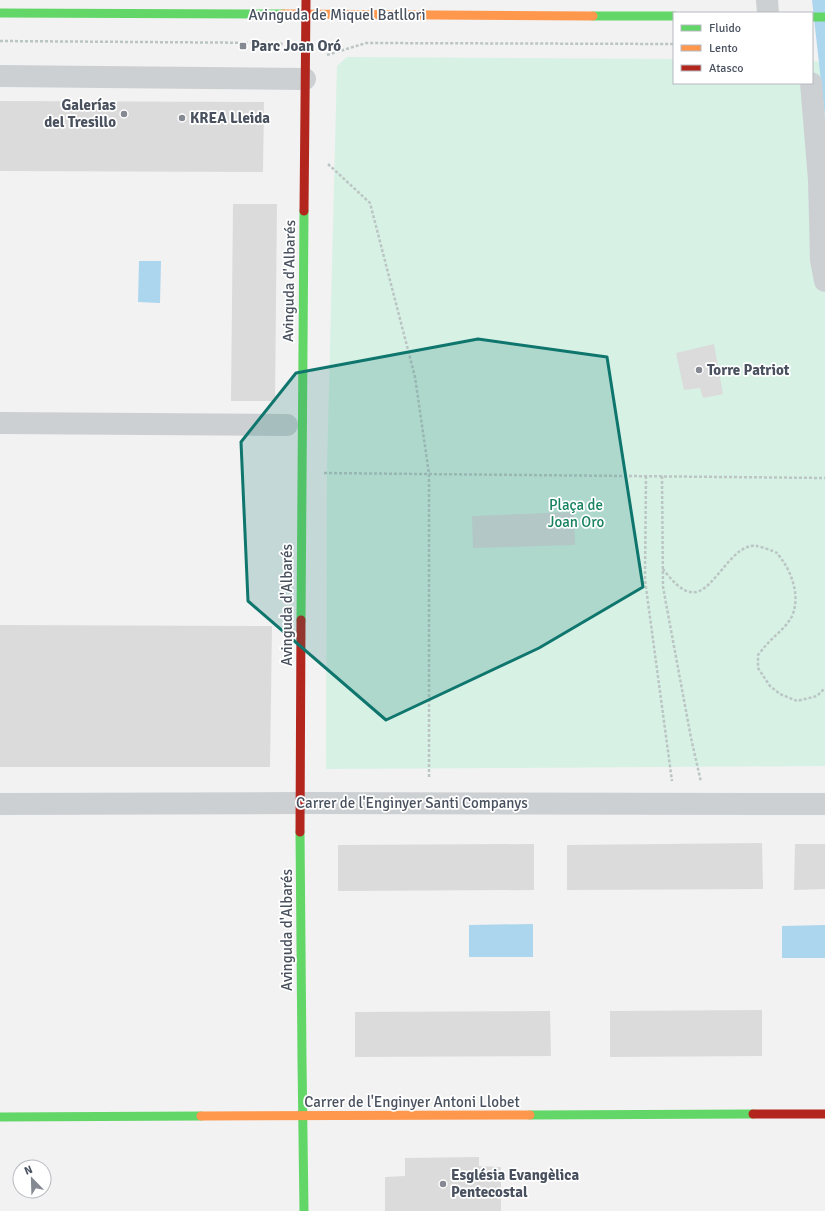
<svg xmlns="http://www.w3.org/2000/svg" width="825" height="1211" font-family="Signika,sans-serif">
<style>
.green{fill:#d7f1e5}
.water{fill:#acd5ee}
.building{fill:#dbdbdc}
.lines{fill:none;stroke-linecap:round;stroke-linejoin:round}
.path{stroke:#bbc6c4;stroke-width:2.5;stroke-dasharray:3 2;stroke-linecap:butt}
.street{stroke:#cdd0d3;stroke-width:22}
.fast{stroke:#63d668;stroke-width:9}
.slow{stroke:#ff974d;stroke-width:9}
.jam{stroke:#b3261e;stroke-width:9}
.marked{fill:#0f766e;fill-opacity:0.2;stroke:#0f766e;stroke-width:3;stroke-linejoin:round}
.poi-dot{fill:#848992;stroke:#fff;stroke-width:1.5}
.labels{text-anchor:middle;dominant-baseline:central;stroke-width:3.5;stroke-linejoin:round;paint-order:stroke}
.street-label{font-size:15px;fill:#49515f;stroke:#fff}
.poi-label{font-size:15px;font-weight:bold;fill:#49515f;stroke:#fff;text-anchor:start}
.park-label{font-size:15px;fill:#18825e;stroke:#fff}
</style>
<rect width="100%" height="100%" fill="#f2f2f2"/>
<!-- green -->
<path class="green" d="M347,57L674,59V83H812V61L825,62V766L326,769L327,466L337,66Z"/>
<!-- water -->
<path class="water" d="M812,0H825V117Z
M139,261H161L160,303L138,302Z
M533,924V957H469V925Z
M825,925V958H782V926Z"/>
<!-- building -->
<path class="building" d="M0,101L264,102L263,172L0,171Z
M233,204H277L275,401H231Z
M714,344L723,394L703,398L700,388L684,390L676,353Z
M574,512L575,545L473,548L472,516Z
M0,625L272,626L270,767H0Z
M762,843L763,889L567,890V845Z
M534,844V890L338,891V845Z
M795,844H825V889L794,890Z
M762,1010V1056L610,1057V1011Z
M550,1011L551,1056L355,1057V1012Z
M479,1157V1166L501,1167V1211H385V1177L405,1176V1158Z"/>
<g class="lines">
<!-- path -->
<path class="path" d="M0,41L280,43L283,45
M327,55L366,43L674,44
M328,164L370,203L415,377L429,474V779
M324,473L825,478
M646,476L645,580L672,781
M662,476L663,587L691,738L701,782
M663,569C670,578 683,595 696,592C715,589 733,542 757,546C762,547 774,551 777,553C779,555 781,559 783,561C793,576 800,598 792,616C787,626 778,633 770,641C766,645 762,650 758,655V668L770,686L780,694L797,701L817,696L825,688"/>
<!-- street -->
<path class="street" d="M767,0L768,13
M0,76L305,79
M811,83L819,180L821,260L825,281
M0,423L287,425
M0,804L300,803L825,804"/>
<!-- fast -->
<path class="fast" d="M0,13L283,14
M593,16H674
M812,17H825
M301,620L304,211
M300,832L302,1060L304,1211
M530,1115L753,1114
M0,1117L201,1116"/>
<!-- slow -->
<path class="slow" d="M283,14L593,16
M201,1116L530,1115"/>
<!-- jam -->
<path class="jam" d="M304,211L306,0
M300,832L301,620
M753,1114H825"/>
</g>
<!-- marked area -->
<path class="marked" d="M478,339L607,357L643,587L539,648L386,720L248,601L241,442L296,373Z"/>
<!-- markers -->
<g class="poi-dot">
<rect x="239" y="42" width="8" height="8" rx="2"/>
<circle cx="124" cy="114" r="4"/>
<circle cx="182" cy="118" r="4"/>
<circle cx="699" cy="370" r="4"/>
<circle cx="443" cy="1184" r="4"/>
</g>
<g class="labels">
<!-- street labels -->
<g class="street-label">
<text x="337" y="15">Avinguda de Miquel Batllori</text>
<text transform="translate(289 281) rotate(-89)">Avinguda d'Albarés</text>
<text transform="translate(287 605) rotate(-90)">Avinguda d'Albarés</text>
<text x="412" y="803">Carrer de l'Enginyer Santi Companys</text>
<text transform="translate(287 930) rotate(-90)">Avinguda d'Albarés</text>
<text x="412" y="1102">Carrer de l'Enginyer Antoni Llobet</text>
</g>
<!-- poi labels -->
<g class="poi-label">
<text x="251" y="46">Parc Joan Oró</text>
<text x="116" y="105" text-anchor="end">Galerías<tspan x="116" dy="17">del Tresillo</tspan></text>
<text x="190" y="118">KREA Lleida</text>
<text x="707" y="370">Torre Patriot</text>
<text x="451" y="1175">Església Evangèlica<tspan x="451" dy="17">Pentecostal</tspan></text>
</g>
<!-- park labels -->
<g class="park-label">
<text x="576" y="505">Plaça de<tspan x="576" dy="17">Joan Oro</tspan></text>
</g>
</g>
<!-- legend -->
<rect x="673" y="12" width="140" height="72" fill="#ffffff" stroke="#b6b9bf"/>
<rect x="681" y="25" width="20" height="6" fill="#63d668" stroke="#b6b9bf"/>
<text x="709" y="32" font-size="12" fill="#49515f">Fluido</text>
<rect x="681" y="45" width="20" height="6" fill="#ff974d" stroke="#b6b9bf"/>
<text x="709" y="52" font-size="12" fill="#49515f">Lento</text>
<rect x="681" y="65" width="20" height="6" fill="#b3261e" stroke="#b6b9bf"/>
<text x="709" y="72" font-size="12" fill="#49515f">Atasco</text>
<!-- north arrow -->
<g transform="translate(32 1179) rotate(337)"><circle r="19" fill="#ffffff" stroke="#b6b9bf"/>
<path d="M0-3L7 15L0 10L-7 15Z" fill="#848992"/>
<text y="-6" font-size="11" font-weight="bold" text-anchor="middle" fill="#49515f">N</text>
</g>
</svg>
